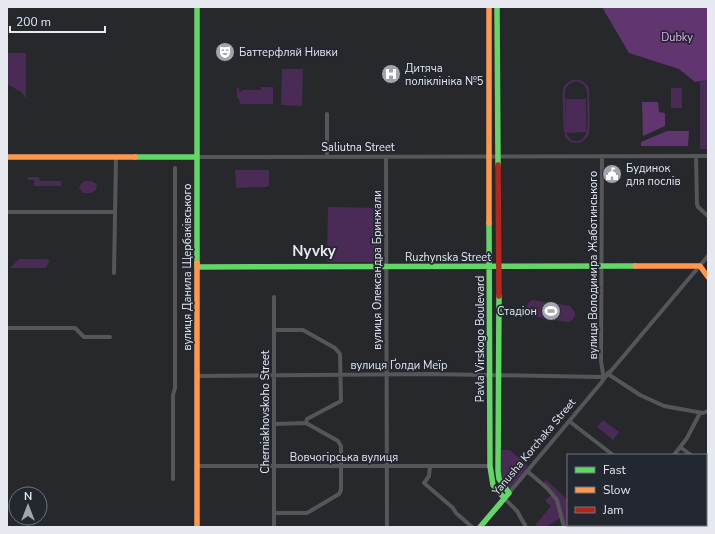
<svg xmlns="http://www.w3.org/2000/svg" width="715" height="534" font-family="'Nunito Sans',sans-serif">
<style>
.green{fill:#492b56;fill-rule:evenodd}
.forest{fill:#613570}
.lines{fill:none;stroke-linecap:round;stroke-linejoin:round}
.street{stroke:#545657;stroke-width:4}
.fast{stroke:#63d668;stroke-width:5.5}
.slow{stroke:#ff974d;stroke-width:5.5}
.jam{stroke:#b3261e;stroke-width:5.5}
.labels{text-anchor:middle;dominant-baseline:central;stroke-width:3.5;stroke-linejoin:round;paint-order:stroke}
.park-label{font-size:11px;fill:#e2aaf7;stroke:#23272f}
.poi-label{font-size:11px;fill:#e6e9ef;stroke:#23272f;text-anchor:start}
.street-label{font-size:11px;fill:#e6e9ef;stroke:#23272f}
.district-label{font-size:15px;font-weight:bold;fill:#e6e9ef;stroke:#23272f}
</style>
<rect width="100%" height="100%" fill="#26282c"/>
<!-- green -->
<path class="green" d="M7,53H26V98L21,92L7,84Z
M282,69H303L302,106L281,105Z
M572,80C580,79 585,81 589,88C589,102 591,118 589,132C588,143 573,147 566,138C563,134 562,95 563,89C564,85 568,82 572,80ZM576,81C580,82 584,84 586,88C588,93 587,102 587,107C587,119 591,147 571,140L566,133L586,132V99H566V126L565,90L569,84Z
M708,80V149H700V82Z
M261,87H273V104H240L239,99L237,98V88H239V91L242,92V90H261Z
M671,88H682V108H671Z
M235,170H269V185L267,187L236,188Z
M27,177H39L40,181H61V186H34V180H28Z
M85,181C90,181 94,181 97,185L96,190L91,193H83L79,188L80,185Z
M328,207L383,208L382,262H327Z
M19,259H47L49,260V262L46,268H10Z
M532,300L570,306L575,312C576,318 572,322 566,322L531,316C525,311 525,304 532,300Z
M603,420L619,432L613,440L597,427Z
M500,450H510L528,466L512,488H507L501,480Z
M546,480L568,500V525H572L569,527H564L561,518L545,527H534L551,506L546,502V499L552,495L542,484Z"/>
<!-- forest -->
<path class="forest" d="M602,7H708V80L695,82L679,69L629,53Z
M642,102H658L659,112L665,113V126L643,136Z
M667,131H689L688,146H641V142Z"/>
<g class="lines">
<!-- street -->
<path class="street" d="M327,114V157
M602,156L601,361L603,374
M696,156L697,204L698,207L708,216
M197,157L708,156
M386,157L387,527
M7,212H114
M114,273L116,157
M274,297V527
M7,328H75L84,337H110
M274,330H303L335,348L340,354L341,401L307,419L306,423
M608,374L640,395L664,406L703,413L708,411
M198,376L431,374L601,377
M569,421L613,455
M274,424L306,423L338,441L341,446V490L339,494L307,513H274
M680,447L691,455
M674,455L687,438L700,413
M198,466H490
M430,466L429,476L424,483L453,508L456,513L472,527
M706,466L708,468
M527,471L547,488L557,500L564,527
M173,479V395L175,388V168
M509,493L601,383L608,373L611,371L708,256
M504,498L517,511L526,527
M706,514H708
M628,527L629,525"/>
<!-- fast -->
<path class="fast" d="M197,7V263
M497,7L498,165
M135,157H197
M489,223L490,466L493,485L504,498
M197,267L635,266
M480,527L509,493L499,479L498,471L499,296"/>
<!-- slow -->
<path class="slow" d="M489,7V223
M7,157H135
M197,263V527
M635,266H700L708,277"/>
<!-- jam -->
<path class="jam" d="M498,165L499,296"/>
</g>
<!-- icons -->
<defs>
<g id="theatre-disc" transform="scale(1)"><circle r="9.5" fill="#a3a5ab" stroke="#23272f"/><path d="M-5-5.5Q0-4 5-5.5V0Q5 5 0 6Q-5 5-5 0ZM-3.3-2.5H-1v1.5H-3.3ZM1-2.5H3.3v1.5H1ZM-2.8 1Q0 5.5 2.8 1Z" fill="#fff"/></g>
<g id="hospital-disc" transform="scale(1)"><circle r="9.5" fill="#a3a5ab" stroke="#23272f"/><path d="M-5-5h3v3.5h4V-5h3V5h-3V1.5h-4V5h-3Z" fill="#fff"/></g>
<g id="civic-disc" transform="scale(1)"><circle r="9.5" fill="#a3a5ab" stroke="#23272f"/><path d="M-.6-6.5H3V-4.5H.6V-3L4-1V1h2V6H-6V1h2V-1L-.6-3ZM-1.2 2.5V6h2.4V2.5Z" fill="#fff"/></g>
<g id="stadium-disc" transform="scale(1)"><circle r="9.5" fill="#a3a5ab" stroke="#23272f"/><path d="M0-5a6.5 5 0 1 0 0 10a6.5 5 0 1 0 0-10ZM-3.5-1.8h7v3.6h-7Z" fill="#fff"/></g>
</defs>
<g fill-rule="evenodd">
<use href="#theatre-disc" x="225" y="52"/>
<use href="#hospital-disc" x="391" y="74"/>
<use href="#civic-disc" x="612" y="174"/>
<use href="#stadium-disc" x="551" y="311"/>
</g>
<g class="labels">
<!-- park labels -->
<g class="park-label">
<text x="677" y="37">Dubky</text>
</g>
<!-- poi labels -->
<g class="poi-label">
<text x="239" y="52">Баттерфляй Нивки</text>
<text x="405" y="68">Дитяча<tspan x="405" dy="13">поліклініка №5</tspan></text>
<text x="626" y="168">Будинок<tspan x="626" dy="13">для послів</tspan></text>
<text x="537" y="311" text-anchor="end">Стадіон</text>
</g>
<!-- street labels -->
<g class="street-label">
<text x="358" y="147">Saliutna Street</text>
<text x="448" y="257">Ruzhynska Street</text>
<text transform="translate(593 265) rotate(-90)">вулиця Володимира Жаботинського</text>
<text transform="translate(187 267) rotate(-90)">вулиця Данила Щербаківського</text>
<text transform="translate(377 270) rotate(-90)">вулиця Олександра Бринжали</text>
<text transform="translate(480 339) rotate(-90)">Pavla Virskogo Boulevard</text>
<text x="399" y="365">вулиця Ґолди Меїр</text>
<text transform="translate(265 412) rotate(-90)">Cherniakhovskoho Street</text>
<text transform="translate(534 447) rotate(-50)">Yanusha Korchaka Street</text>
<text x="344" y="457">Вовчогірська вулиця</text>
</g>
<!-- district labels -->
<g class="district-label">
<text x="314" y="251">Nyvky</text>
</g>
</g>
<!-- border -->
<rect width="715" height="534" fill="none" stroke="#e6e9ef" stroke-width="16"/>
<!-- legend -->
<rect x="567" y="454" width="140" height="72" fill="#23272f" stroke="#71757c"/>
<rect x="575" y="467" width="20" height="6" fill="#63d668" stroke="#71757c"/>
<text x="603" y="474" font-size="12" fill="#e6e9ef">Fast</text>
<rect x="575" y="487" width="20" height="6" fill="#ff974d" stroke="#71757c"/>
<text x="603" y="494" font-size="12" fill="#e6e9ef">Slow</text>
<rect x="575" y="507" width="20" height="6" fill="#b3261e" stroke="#71757c"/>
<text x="603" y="514" font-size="12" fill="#e6e9ef">Jam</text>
<!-- north arrow -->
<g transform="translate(28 506)"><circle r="19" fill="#23272f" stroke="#71757c"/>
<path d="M0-3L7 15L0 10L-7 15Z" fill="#a3a5ab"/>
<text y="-6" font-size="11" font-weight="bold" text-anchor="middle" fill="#e6e9ef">N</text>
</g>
<!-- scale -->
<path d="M10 26v6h95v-6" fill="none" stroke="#e6e9ef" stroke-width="2"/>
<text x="16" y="26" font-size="12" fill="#e6e9ef" stroke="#23272f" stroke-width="3" paint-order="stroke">200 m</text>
</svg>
